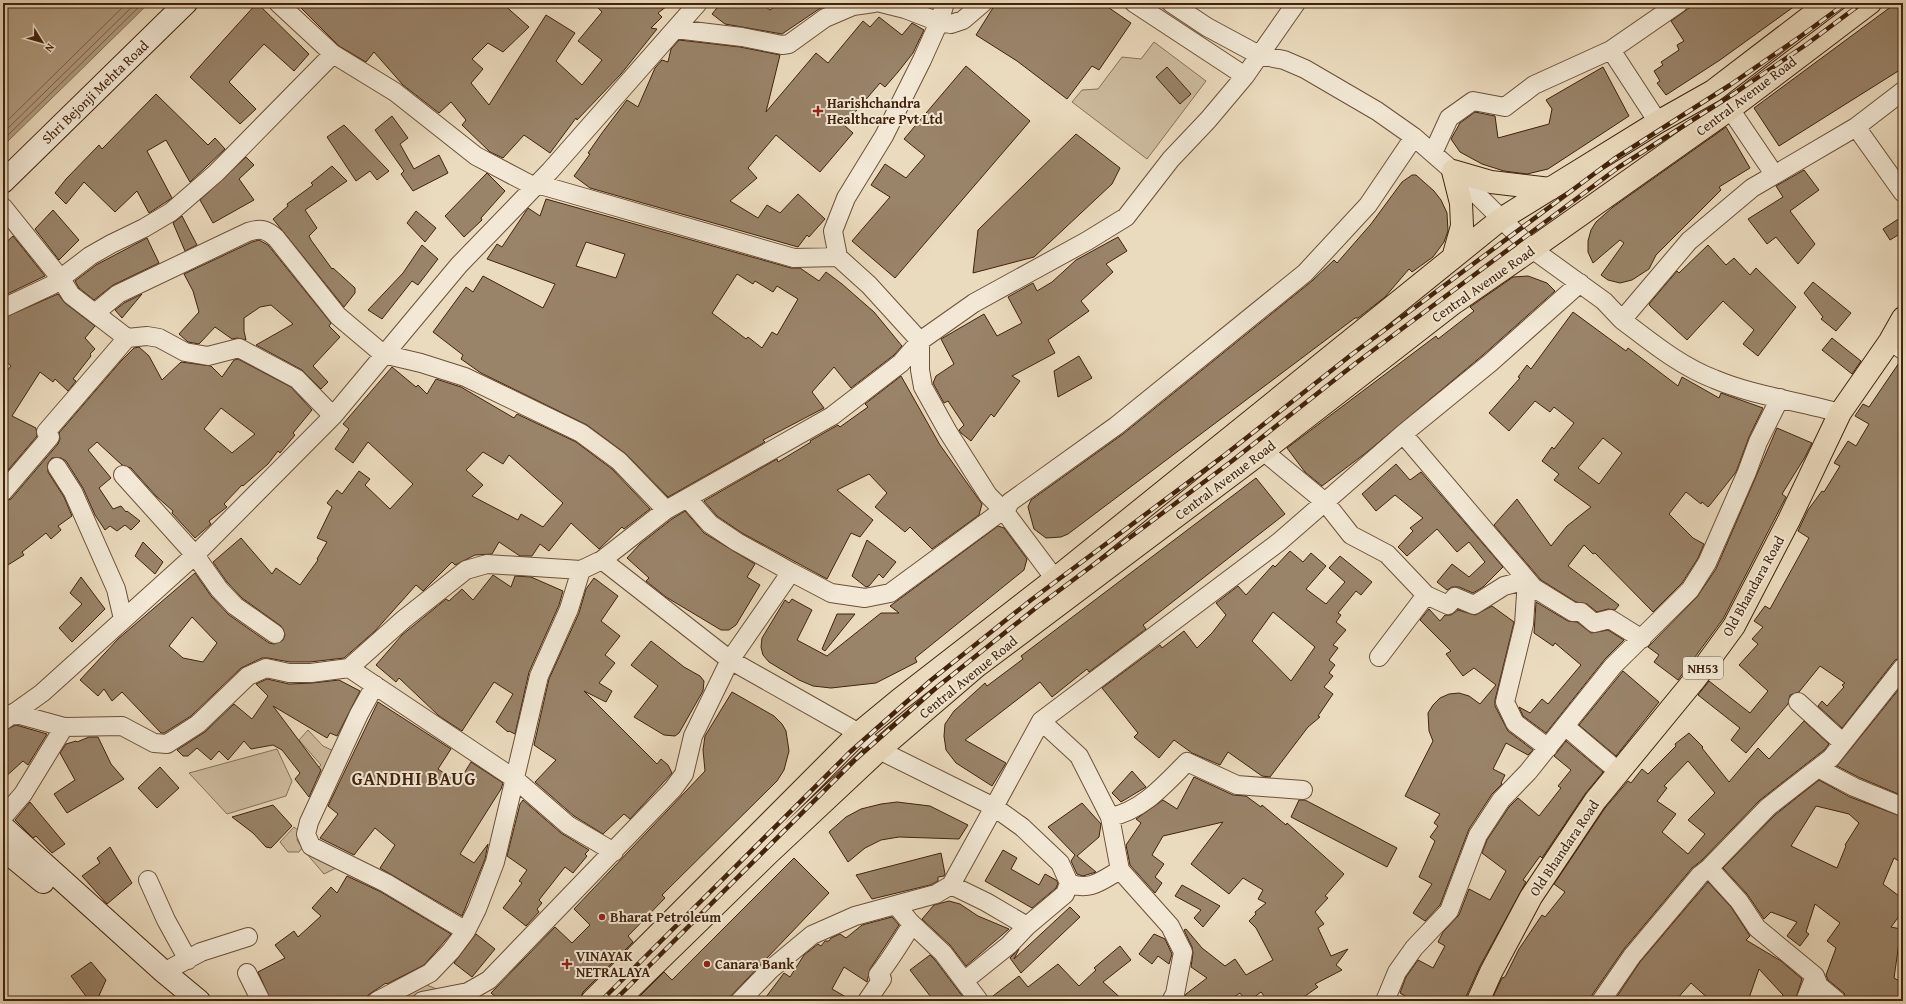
<svg xmlns="http://www.w3.org/2000/svg" width="1906" height="1004" font-family="'Gentium Book Plus',serif">
<style>
.green{fill:#cebca0;stroke:#887056}
.water{fill:#b19c81;stroke:#846c52}
.lines{fill:none;stroke-linecap:round;stroke-linejoin:round}
.shore{stroke:#796046;stroke-width:1}
.building{fill:#998369;stroke:#41230c;fill-rule:evenodd}
.minor-casing{stroke:#6c5138;stroke-width:20}
.secondary-casing{stroke:#41230c;stroke-width:24}
.primary-casing{stroke:#41230c;stroke-width:24}
.trunk-casing{stroke:#41230c;stroke-width:24}
.minor{stroke:#f2e8d5;stroke-width:18}
.secondary{stroke:#f2e8d5;stroke-width:22}
.primary{stroke:#ebdbbe;stroke-width:22}
.trunk{stroke:#ebdbbe;stroke-width:22}
.rail-casing{stroke:#41230c;stroke-width:4.5}
.rail{stroke:#f2e8d5;stroke-width:3;stroke-dasharray:9;stroke-linecap:butt}
.poi-dot{fill:#8f2418;stroke:#f2e8d5;stroke-width:1.5}
.labels{text-anchor:middle;dominant-baseline:central;stroke-width:4;stroke-linejoin:round;paint-order:stroke}
.shield{fill:#f2e8d5;stroke:#765e48;stroke-width:1}
.shield-label{font-size:13px;font-weight:bold;fill:#41230c}
.street-label{font-size:14px;fill:#41230c;stroke:#f2e8d5}
.poi-label{font-size:14px;font-weight:bold;fill:#41230c;stroke:#f2e8d5;text-anchor:start}
.district-label{font-size:18px;font-weight:bold;letter-spacing:1px;fill:#41230c;stroke:#f2e8d5}
</style>
<rect width="100%" height="100%" fill="#ebdbbe"/>
<filter id="stains"><feTurbulence type="fractalNoise" baseFrequency=".005" numOctaves="4"/><feColorMatrix values="0 0 0 0 .2 0 0 0 0 .09 0 0 0 0 .02 0 0 0 .5 -.17"/></filter>
<radialGradient id="worn" r=".72"><stop offset=".6" stop-color="#630" stop-opacity="0"/><stop offset="1" stop-color="#630" stop-opacity=".3"/></radialGradient>
<!-- green -->
<path class="green" d="M1154,42L1206,81L1147,159L1072,102L1082,90L1098,89L1122,57L1141,59Z
M308,730L323,746L336,752L321,781L313,773L321,765L299,740Z
M277,749L292,781L286,796L227,814L189,773Z
M294,827L299,831L297,840L302,848L299,852H288L280,842Z
M306,853L342,865L324,874Z
M422,983L439,990L437,994L397,1001H387Z"/>
<!-- water -->
<path class="water" d="M3,3H149L3,146Z"/>
<g class="lines">
<!-- shore -->
<path class="shore" d="M3,125L127,3
M3,133L136,3
M3,140L143,3"/>
</g>
<!-- building -->
<path class="building" d="M257,3L309,54L294,71L264,44L229,82L256,109L240,124L190,77Z
M296,3H502L529,27L503,52L488,43L472,59L483,69L471,83L489,105L546,15L575,33L556,61L582,85L602,60L578,41L602,12L593,3H671L658,13L662,17L651,28L657,29L621,74L577,120L576,118L550,153L524,135L503,158L490,152L462,125L466,120L451,102L439,113L403,85L374,52L366,62L339,46Z
M721,3H761L770,10L779,3H833L819,9L782,34L725,24L712,14Z
M996,3H1102L1131,23L1099,70L1092,66L1067,99L1017,61L976,35Z
M1696,3H1799L1720,60L1666,95L1657,83L1660,81L1654,71L1663,65L1661,62L1679,50L1677,45L1684,41L1671,21Z
M1896,3H1903V68L1779,146L1754,108Z
M879,17L902,35L912,23L924,30L913,53L898,72L885,87L880,83L844,125L853,133L820,172L776,135L748,168L757,178L730,201L758,218L767,205L780,213L798,194L825,219L809,237L807,235L798,247L590,188L574,176L590,154L588,153L602,133L627,100L638,107L655,68L662,60L668,62L671,49L679,40L740,47L780,55L766,112L816,53L828,63L863,21L870,27Z
M966,66L1030,121L895,278L852,241L890,197L871,185L885,164L906,178L925,156L904,139Z
M1167,67L1191,94L1180,104L1156,77Z
M1603,67L1629,116L1548,169L1527,174L1504,171L1482,164L1460,152L1451,139L1460,123L1475,112L1495,116L1498,138L1549,124L1552,109L1546,100Z
M156,94L208,145L215,138L225,149L190,182L166,140L147,151L172,198L149,213L137,191L115,212L84,182L66,204L55,193L66,179L99,145L102,149Z
M392,116L408,138L400,144L414,169L439,155L448,173L413,191L401,174L404,171L375,130Z
M344,125L389,171L377,180L370,171L356,181L327,137Z
M1726,127L1750,168L1719,187L1721,190L1656,255L1649,269L1632,280L1620,283L1608,280L1601,275L1624,243L1620,240L1593,263L1588,252V241L1591,230L1596,222L1613,207Z
M1076,134L1120,168L1112,184L1034,257L973,273L978,230Z
M246,157L254,165L239,179L254,200L213,223L200,200Z
M332,166L347,181L305,210L317,228L309,236L311,240L332,269L333,268L355,288V293L344,307L273,219L288,206L287,204L313,185L311,183Z
M1804,170L1819,190L1790,211L1815,244L1798,264L1776,237L1767,244L1748,219L1783,197L1776,186Z
M487,173L505,191L481,218L482,220L464,237L445,216Z
M1412,175H1416L1434,191L1441,200L1447,213L1448,231L1444,242L1433,257L1412,272L1409,269L1385,297L1358,318H1355L1068,534L1061,537L1046,538L1034,529L1028,507L1031,500L1123,434L1312,281L1334,260L1337,263L1371,224L1402,182Z
M546,199L791,268H800L819,281L826,272L842,284L874,312L902,346L894,355L851,388L834,367L812,392L824,408L763,440L765,442L668,497L626,454L587,425L481,373L461,359L463,355L433,332L466,287L473,292L483,276L543,308L555,284L487,259L497,244L502,247L528,208L540,216ZM586,242L625,254L616,278L576,266ZM737,274L753,284L755,281L773,292L777,286L798,299L777,335L772,332L762,348L748,337L746,339L712,313Z
M53,210L79,240L59,260L35,229Z
M416,211L436,228L425,242L407,223Z
M182,216L197,245L185,251L173,223Z
M1903,216V232L1890,240L1883,229Z
M13,236L45,276L3,296V245Z
M1118,237L1127,251L1106,264L1113,272L1081,301L1089,311L1048,340L1055,353L1012,376L1020,381L994,417L991,414L971,441L961,433L959,430L964,425L948,401L944,403L933,383L936,376L954,364L941,339L984,314L997,336L1022,323L1008,297L1033,283L1037,291L1052,282L1076,260Z
M147,238L159,263L113,285L94,300L79,288L75,281L96,265Z
M259,240L268,245L331,323L329,326L340,337L313,366L328,382L321,389L302,370L256,345L293,324L271,305L260,307L244,318V331L246,340L237,338L232,339L215,327L199,344L188,342L179,334L199,312L193,291L184,274L252,242Z
M422,245L438,259L418,285L412,281L382,319L368,310L403,273Z
M1708,245L1726,265L1734,258L1750,275L1756,268L1796,307L1758,356L1743,344L1754,330L1723,301L1687,340L1650,306L1649,304L1677,271L1679,273Z
M1528,276L1547,283L1555,291L1483,355L1367,452L1322,486L1305,472L1287,448L1436,336L1438,339L1474,311L1470,307L1513,277Z
M1813,282L1851,313L1836,331L1821,319L1823,317L1804,293Z
M58,294L65,303L95,326L85,338L95,349L90,354L91,356L73,379L76,381L68,391L55,379L53,382L40,372L12,416L36,428L37,436L3,476V376L11,366L3,359V318Z
M142,294L122,318L115,310L124,303Z
M1573,312L1626,351L1628,348L1678,386L1682,377L1719,398L1721,393L1763,408L1749,437L1736,472L1710,505L1708,507L1702,502L1701,504L1686,492L1669,514L1693,538L1704,544L1698,558L1682,583L1653,612L1595,553L1593,554L1584,545L1568,566L1619,605L1615,610L1608,609L1597,612L1587,604L1576,602L1541,580L1494,525L1517,499L1551,546L1567,526L1591,507L1554,480L1559,474L1542,461L1552,447L1554,449L1574,423L1554,407L1550,412L1535,401L1509,431L1489,413L1520,378L1518,377L1527,365L1531,369ZM1603,438L1622,453L1599,484L1578,468Z
M1832,338L1861,361L1852,374L1822,350Z
M139,347L149,356L162,380L181,362L211,366L222,377L234,360L238,359L291,387L312,410L293,433L295,435L280,453L278,451L268,464L243,486L242,485L224,504L227,507L209,521L211,524L195,538L172,513L173,511L156,496L131,468L122,465L97,442L88,450L111,478L99,488L113,509L121,506L126,512L127,511L140,521L131,530L125,525L117,531L110,526L105,530L95,515L83,488L66,461L61,458H52L48,463V472L64,497L72,516L58,526L61,530L51,539L46,533L22,552L24,555L3,568V502L11,499L58,444L60,439L59,433L121,361L134,348ZM221,408L255,434L232,453L204,429Z
M1079,356L1092,378L1058,397L1054,371Z
M1901,360H1903V657L1895,660L1842,728L1818,706L1822,701L1827,706L1844,687L1842,685L1845,683L1820,666L1799,692L1790,695L1788,704L1746,753L1731,740L1740,728L1698,695L1709,681L1750,713L1768,691L1739,665L1758,644L1752,639L1763,627L1754,621L1765,606L1770,609L1809,538L1798,531L1808,510L1822,491L1824,492L1840,466L1834,463L1848,441L1856,446L1869,424L1855,416L1863,404L1869,407Z
M392,367L416,387L418,385L427,394L436,379L461,387L514,418L517,414L576,442L612,469L650,509L624,529L622,527L599,549L571,523L549,551L540,544L532,556H520L499,542L492,554L475,555L455,565L452,562L423,591L416,585L375,631L344,658L310,662H290L268,658H262L241,668L191,716L164,733H161L122,692L112,701L104,689L98,696L80,680L118,639L195,573L211,596L229,615L269,643L274,644L283,640L285,635L281,626L242,598L227,582L213,562L241,538L272,574L276,568L300,585L318,560L317,559L327,542L317,538L332,507L327,503L337,490L342,494L359,471L370,479L365,485L390,509L413,484L368,442L353,463L335,449L349,429L343,424ZM483,452L503,464L509,455L563,503L543,527L521,514L518,520L472,496L483,485L466,470ZM192,617L217,643L203,662L183,658L169,646Z
M901,376L940,445L982,504L979,515L932,549L910,527L905,532L875,507L887,493L869,474L837,490L873,520L860,537L851,533L827,579L742,533L717,516L704,501L777,459L778,462L811,442L810,441L838,425L840,427L868,407L865,404Z
M1777,428L1812,443L1805,457L1782,494L1786,497L1723,619L1678,680L1654,662L1659,655L1648,647L1697,597L1716,569Z
M1396,464L1410,480L1421,472L1503,567L1483,587L1473,593L1459,587H1452L1447,590L1437,582L1452,564L1469,577L1485,562L1469,542L1457,552L1437,529L1407,556L1398,547L1413,531L1410,528L1423,518L1395,495L1376,511L1362,494Z
M1256,478L1285,514L1143,625L1146,629L1089,672L1087,669L1052,697L1040,682L965,740L1006,763L992,786L956,763L946,750L944,736L945,724L954,711L985,683L987,686L1023,659L1021,656Z
M685,511L704,533L755,564L747,577L760,585L736,625L729,630H721L666,597L646,581L649,578L627,558L640,544L672,519Z
M998,526L1004,528L1027,559L1024,570L915,658L917,662L876,683L831,688L813,686L799,680L769,662L763,655L761,647L762,638L785,600L789,603L792,599L812,610L797,640L827,656L881,613H899L890,606Z
M867,540L896,562L883,578L879,574L869,586L866,587L852,576Z
M143,542L163,562L155,574L135,556Z
M1290,551L1303,562L1311,553L1326,566L1306,589L1326,604L1345,582L1329,568L1340,556L1372,582L1361,595L1356,591L1338,613L1341,615L1336,622L1346,630L1333,645L1338,648L1329,660L1335,665L1329,673L1333,676L1324,687L1333,694L1318,716L1320,717L1308,727L1270,777L1262,776L1228,752L1220,765L1192,753L1174,740L1159,758L1134,737L1138,733L1102,688L1160,645L1162,648L1184,631L1197,648L1212,633L1226,615L1216,603L1238,586L1246,595L1273,565L1275,567ZM1273,612L1315,647L1291,681L1252,641Z
M493,575L511,587L515,576L531,577L563,591L559,605L529,672L515,734L509,731L508,732L496,722L513,694L494,682L462,731L439,716L399,678L396,682L376,665L402,635L446,599L449,601L462,589L473,600Z
M81,577L105,609L72,642L59,628L82,604L70,593Z
M594,578L618,596L601,621L620,636L605,655L615,663L599,683L612,691L606,702L584,691L657,764L661,759L668,765L672,773L630,819L624,814L603,834L574,816L535,782L556,760L534,745L549,679L579,613L586,589Z
M1536,602L1568,621L1577,622L1591,633L1608,630L1624,640L1605,659L1546,733L1523,716L1519,707L1530,713L1542,699L1548,704L1581,665L1555,643L1553,646L1534,633Z
M1492,606L1514,622L1495,700V706L1508,731L1533,750L1528,755L1506,743L1493,769L1505,775L1501,783L1502,784L1492,794L1469,829L1440,905L1425,921L1413,913L1432,884L1419,877L1435,841L1430,837L1438,826L1434,823L1440,814L1405,796L1433,741L1429,731L1428,713L1433,705L1440,698L1449,694L1459,693L1469,696L1480,704L1496,685L1474,668L1463,676L1446,654L1451,651L1420,620L1429,609L1440,621L1445,615H1451L1458,610L1475,615Z
M837,614H855L825,651L822,649Z
M651,641L684,667L700,676L704,681L703,691L679,733L675,736L664,735L634,717L658,686L631,665Z
M1623,671L1659,702L1616,756L1579,725Z
M267,679L289,684L312,683L339,680L360,691L337,736L330,733L327,738L273,706L321,770L309,797L295,779L300,773L282,750L273,745L251,749L244,741L228,760L219,751L211,760L197,748L188,756H183L177,750L205,732L234,704L252,719L268,696L256,684Z
M1903,684V796L1858,777L1837,766Z
M732,692L774,716L782,724L786,731L789,751L784,770L777,781L662,895L665,898L628,936L633,942L583,992L580,1001H501L491,993L555,927L572,943L590,925L574,909L705,771L703,750L705,736Z
M378,702L451,749L438,769L458,783L471,762L503,783L501,789L460,854L474,863L488,844L485,859L462,916L380,868L395,845L375,828L354,855L320,838L338,814L328,806Z
M1804,721L1829,744L1824,750L1760,800L1702,860L1692,868L1624,949L1592,995L1591,1001H1496L1492,999L1502,978L1505,977L1519,949L1542,915L1545,917L1565,892L1554,884L1605,808L1628,781L1631,783L1642,769L1648,774L1676,746L1675,744L1689,733L1703,747L1702,748L1729,782L1758,748L1769,759ZM1688,761L1715,793L1688,820L1705,834L1688,854L1662,832L1676,814L1657,801L1667,788L1664,786Z
M16,725L47,734L28,765L23,761L3,779V731Z
M89,737H98L111,764L124,779L67,813L54,794L75,780L60,753L66,744L76,741L77,742Z
M1566,741L1603,772L1585,794L1542,858L1540,856L1523,880L1526,882L1480,966L1464,1001H1414L1400,993L1406,977L1418,960L1433,968L1445,946L1438,942L1443,932L1459,915L1469,889L1490,900L1506,871L1482,853L1487,840L1509,807L1518,798L1539,816L1561,788L1558,786L1571,770L1554,756Z
M160,767L179,788L157,808L138,788Z
M1132,771L1146,787L1121,802L1112,793Z
M1194,777L1233,795L1246,796L1261,807L1262,805L1286,825L1287,823L1344,874L1325,896L1328,898L1315,912L1324,924L1318,928L1331,956L1348,949L1336,965L1342,970L1315,984L1318,987L1298,1001H1268L1261,992L1249,1001H1246L1240,993L1228,1001H1183L1186,994L1207,978L1191,967L1193,953L1192,947L1184,930L1186,929L1202,948L1225,966L1235,959L1246,975L1273,960L1256,928L1249,921L1256,914L1255,912L1266,903L1258,899L1263,890L1243,878L1229,894L1191,864L1223,822L1163,836L1152,855L1164,864L1155,877L1162,883L1155,893L1130,865L1126,845L1141,823L1136,819L1163,800L1177,809Z
M1819,780L1850,797L1903,817V864L1894,858L1883,884L1903,899V911L1891,927L1901,929L1894,978L1903,983V1001H1847L1844,993L1828,980L1826,975L1836,948L1827,941L1840,923L1815,904L1806,932L1809,934L1800,946L1787,936L1797,922L1771,912L1764,919L1747,894L1723,868L1775,815ZM1816,806L1849,814L1859,823L1845,845L1846,846L1837,868L1791,846Z
M523,800L561,833L589,850L585,854L587,856L573,873L565,867L539,900L542,903L537,909L539,912L526,926L503,908L522,883L519,881L527,870L507,856L520,804Z
M1299,800H1305L1397,848L1387,867L1291,817Z
M30,802L65,844L52,853L36,836L33,838L15,820Z
M897,802L930,806L968,825L959,839L899,837L881,840L865,848L848,862L829,832L846,817L861,809L881,804Z
M1082,803L1101,824L1099,837L1077,856L1096,872L1083,876L1077,874L1071,861L1075,855L1048,827Z
M273,805L292,826L271,848L266,847L253,833L232,817Z
M110,847L132,883L107,904L82,876L100,863L97,858Z
M1003,850L1017,858L1011,869L1039,885L1045,874L1056,880L1058,883L1056,888L1032,908L985,881Z
M941,853L945,874L944,876L938,877V881L930,885L872,899L856,875Z
M794,858L829,893L726,1001H635L664,972L672,980Z
M347,876L381,892L451,934L424,965L387,984L386,983L368,995L367,1001L362,998L356,1001H271L258,972L285,958L275,945L294,931L298,937L321,916L312,908L331,887L337,893Z
M1708,882L1731,907L1750,936L1746,940L1781,961L1802,979L1795,1001H1780L1783,995L1759,969L1748,1001H1726L1719,997L1716,1001H1711L1691,983L1675,1001H1614L1640,962Z
M1182,885L1220,906L1203,927L1194,918L1201,910L1175,896Z
M949,901L960,904L978,916L1009,929L966,966L950,945L922,919L934,905Z
M1070,907L1080,917L1021,973L1010,958L1019,949L1014,959Z
M892,917L899,925L870,969L867,982L844,967L832,989L853,1001H763L784,973L790,977L804,955L818,944L821,946L825,941H829L831,938L840,934L846,938L862,925Z
M476,934L495,949L472,977L454,963Z
M1154,934L1165,939L1172,954L1169,964L1158,956L1152,964L1139,954Z
M1120,946L1131,960L1103,982L1124,1001H989V999L1019,976L1028,987L1058,964L1079,986L1096,970L1094,968Z
M930,955L935,960L966,1001H934L910,970Z
M91,962L106,980L98,998L88,999L71,976Z"/>
<g class="lines">
<!-- minor casing -->
<g class="minor-casing">
<path id="minor" d="M278,3L333,54L395,92L476,156L535,187
M881,3L905,9L939,22L951,24L963,20L983,3
M945,3L939,22L922,60L884,136L846,198L833,231L838,257L869,285L920,341V370L923,387L948,432L988,495L1005,512
M1134,3L1245,76
M1171,3L1207,27L1259,55L1284,60L1305,69L1377,111L1414,137
M675,29L742,37L782,45L789,44L825,18L853,6L874,3
M1730,109L1774,174
M1658,122L1611,50L1679,3
M1856,127L1903,193
M1433,153L1449,118L1473,101L1505,107L1534,85L1611,50
M537,184L794,258L838,257
M3,207L61,279L71,295L127,338
M3,308L52,285L90,256L111,244L144,228L171,212L216,173L333,54
M95,313L118,294L248,232C260,228 266,229 276,238L338,316L383,354L421,363L465,377L581,433L619,461L666,510
M1622,320C1651,342 1680,366 1714,379C1754,396 1799,401 1840,413
M1890,341L1903,350
M1403,434L1534,588L1573,612H1581L1594,623L1610,619L1642,639
M1263,451L1325,502L1351,535L1387,554L1426,595L1379,657
M57,467L73,492L116,589L123,619
M123,475L195,555L219,589L235,606L275,634
M3,492L50,437L46,432L127,338L147,336L159,338L185,352L208,356L239,348L297,379L333,416
M688,499L710,524L737,542L791,572
M602,560L730,660L859,733L879,750L994,807L1041,721L1279,542L1403,434L1490,363L1580,283
M581,570L487,564L466,570L404,619L349,668L515,779L568,825L614,852
M1055,579L1005,512L1010,502L1116,426L1305,273L1368,205L1414,137L1453,171L1532,249L1604,301L1622,320L1689,241L1752,188L1856,127L1903,91
M1426,595L1448,605L1455,597L1474,605L1504,586L1527,580L1524,624L1505,702L1515,723L1548,748
M375,685L359,714L309,822L306,834L311,846L386,883L466,931
M1798,702L1843,743
M13,713L64,727L122,726L154,743L167,744L198,724L248,676L266,668L289,673H311L349,668
M3,721L42,693L195,555L333,416L459,265L550,171L698,3
M1041,721L1079,756L1110,817L1120,870L1170,926L1183,952L1175,994L1171,1001
M1566,727L1619,772
M1818,768L1854,787L1903,807
M3,817L23,794L64,727
M1110,817C1142,811 1164,785 1187,762L1237,785L1303,790
M1709,868L1739,901L1757,928L1815,976L1819,986L1837,1001
M148,880L166,920L188,960
M951,885L986,902L1027,926
M896,905L910,922L943,953L979,1001
M164,972L201,952L248,937
M247,973L261,1001
M964,981L1009,945L1027,926L1065,894L1069,883C1090,892 1102,880 1120,870
M377,1001L430,973L451,951L466,931L477,909L495,862L539,676L569,609L581,570L602,560L666,510L832,416L901,363L920,341L974,303L1087,241L1126,217L1171,159L1208,120L1245,76L1296,3
M422,1001L468,992L489,980L673,789L684,774L693,736L730,660L791,572L831,593L865,598L890,593L1003,510
M740,1001L771,969L812,935L855,916L936,894L951,885L994,807L1022,827L1060,863L1069,883
M867,1001L882,979L878,975C891,959 900,943 911,926L910,922
M1385,1001L1397,972L1414,948L1449,911L1478,835L1501,800L1528,772L1613,666L1690,590L1707,563L1747,472L1758,442L1780,398
M1601,1001L1632,956L1700,875L1709,868L1768,807L1831,758L1903,667
M1805,1001L1815,976"/>
</g>
<!-- secondary casing -->
<g class="secondary-casing">
<path id="secondary" d="M3,182L186,3
M3,827L164,972L199,1001
M3,849L43,882"/>
</g>
<!-- primary casing -->
<g class="primary-casing">
<path id="primary" d="M1453,258L1462,226L1461,203L1453,171L1491,182L1550,189
M592,1001L859,733L899,700L1055,579L1501,219L1658,122L1713,91L1828,3
M617,1001L769,853L879,750L977,666L1263,451L1451,305L1532,249L1730,109L1870,3"/>
</g>
<!-- trunk casing -->
<g class="trunk-casing">
<path id="trunk" d="M1478,1001L1491,972L1531,897L1595,801L1696,678L1734,626L1789,520L1840,413L1890,341L1903,318"/>
</g>
<!-- minor -->
<use href="#minor" class="minor"/>
<!-- secondary -->
<use href="#secondary" class="secondary"/>
<!-- primary -->
<use href="#primary" class="primary"/>
<!-- trunk -->
<use href="#trunk" class="trunk"/>
<!-- rail casing -->
<g class="rail-casing">
<path id="rail" d="M601,1001L850,752L930,681L1031,600L1226,454L1351,355L1614,159L1730,85L1801,36L1846,3
M614,1001L856,759L936,688L1037,607L1232,461L1356,363L1619,167L1735,93L1807,44L1862,3"/>
</g>
<!-- rail -->
<use href="#rail" class="rail"/>
</g>
<!-- markers -->
<g class="poi-dot">
<path d="M816 105h4v4h4v4h-4v4h-4v-4h-4v-4h4z"/>
<circle cx="602" cy="917" r="4"/>
<path d="M565 958h4v4h4v4h-4v4h-4v-4h-4v-4h4z"/>
<circle cx="707" cy="964" r="4"/>
</g>
<g class="labels">
<!-- shield labels -->
<rect class="shield" x="1683" y="657" width="40" height="22" rx="3"/>
<g class="shield-label">
<text x="1703" y="668">NH53</text>
</g>
<!-- street labels -->
<g class="street-label">
<text transform="translate(95 92) rotate(-44)">Shri Bejonji Mehta Road</text>
<text transform="translate(1746 96) rotate(-37)">Central Avenue Road</text>
<text transform="translate(1483 284) rotate(-35)">Central Avenue Road</text>
<text transform="translate(1225 480) rotate(-37)">Central Avenue Road</text>
<text transform="translate(1753 586) rotate(-61)">Old Bhandara Road</text>
<text transform="translate(968 677) rotate(-39)">Central Avenue Road</text>
<text transform="translate(1564 848) rotate(-56)">Old Bhandara Road</text>
</g>
<!-- poi labels -->
<g class="poi-label">
<text x="827" y="103">Harishchandra<tspan x="827" dy="16">Healthcare Pvt Ltd</tspan></text>
<text x="610" y="917">Bharat Petroleum</text>
<text x="576" y="956">VINAYAK<tspan x="576" dy="16">NETRALAYA</tspan></text>
<text x="715" y="964">Canara Bank</text>
</g>
<!-- district labels -->
<g class="district-label">
<text x="414" y="778">GANDHI BAUG</text>
</g>
</g>
<!-- margin -->
<rect width="1906" height="1004" fill="none" stroke="#ebdbbe" stroke-width="16"/>
<rect x="4" y="4" width="1898" height="996" fill="none" stroke="#41230c" stroke-width="2"/>
<rect x="8" y="8" width="1890" height="988" fill="none" stroke="#41230c"/>
<!-- north arrow -->
<g transform="translate(42 42) rotate(127)" stroke="#f2e8d5" stroke-width="3" paint-order="stroke">
<path d="M0-3L7 15L0 10L-7 15Z" fill="#41230c"/>
<text y="-6" font-size="11" font-weight="bold" text-anchor="middle" fill="#41230c">N</text>
</g>
<rect width="100%" height="100%" filter="url(#stains)"/>
<rect width="100%" height="100%" fill="url(#worn)"/>
</svg>
